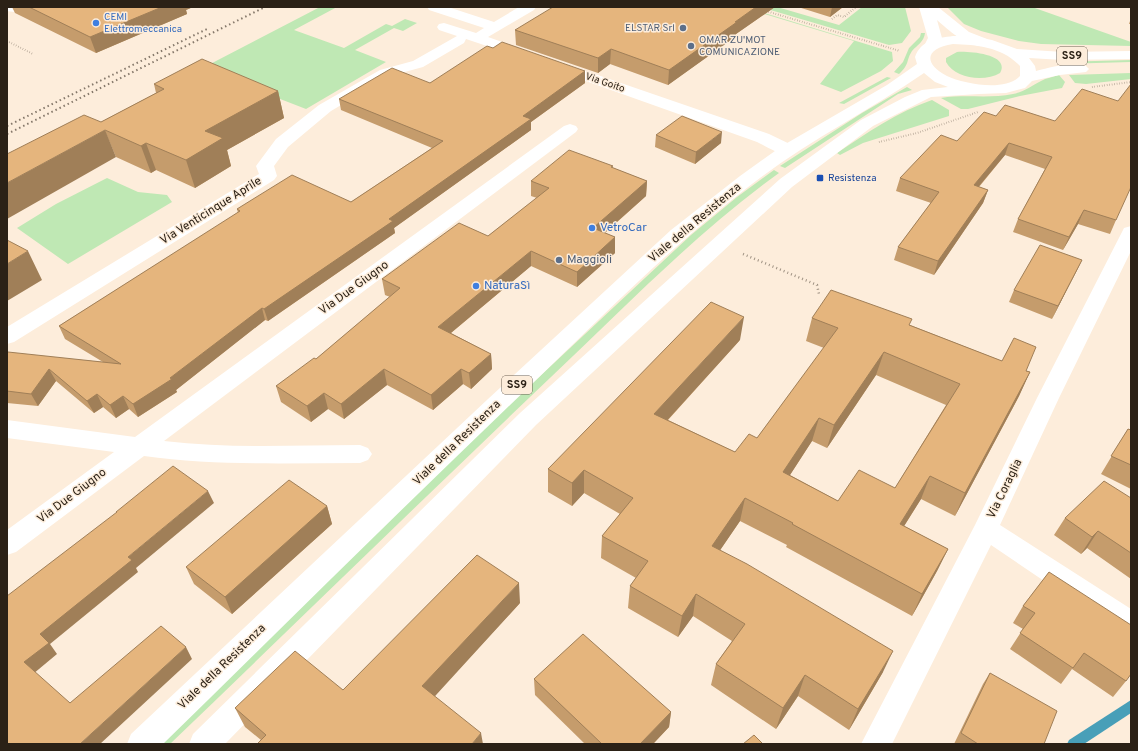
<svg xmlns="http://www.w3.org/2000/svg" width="1138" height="751" font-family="Overpass,sans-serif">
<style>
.green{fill:#bfe8b4}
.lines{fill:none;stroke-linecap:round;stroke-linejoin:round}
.stream{fill:#489fb8;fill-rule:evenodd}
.path-far1{stroke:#9f9283;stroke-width:2;stroke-dasharray:0.5 2;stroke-linecap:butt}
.path{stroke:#9f9283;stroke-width:2.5;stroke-dasharray:1 3;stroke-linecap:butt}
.minor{fill:#fff;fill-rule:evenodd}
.major{fill:#fff;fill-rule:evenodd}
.rail{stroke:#85786a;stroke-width:2;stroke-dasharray:1.5 3;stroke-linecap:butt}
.wall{fill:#c59c6c;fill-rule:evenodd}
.shaded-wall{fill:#a07f58}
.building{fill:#e5b57d;stroke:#a07f58;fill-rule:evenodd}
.shop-dot{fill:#3f7fe0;stroke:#fdeddb;stroke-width:1.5}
.service-dot{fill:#5c6f8a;stroke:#fdeddb;stroke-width:1.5}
.transit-dot{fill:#1a4fb4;stroke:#fdeddb;stroke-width:1.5}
.labels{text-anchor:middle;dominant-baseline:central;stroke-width:3;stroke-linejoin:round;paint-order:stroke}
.far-shop-label{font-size:10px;fill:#366cbe;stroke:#fdeddb;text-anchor:start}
.far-service-label{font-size:10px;fill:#4e5e75;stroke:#fdeddb;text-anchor:end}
.far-street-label{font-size:10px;fill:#2b2116;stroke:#fdeddb}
.far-transit-label{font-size:10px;fill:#164399;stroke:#fdeddb;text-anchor:start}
.shield{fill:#fdeddb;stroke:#6a5e51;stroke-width:1}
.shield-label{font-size:11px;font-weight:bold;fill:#2b2116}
.street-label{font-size:12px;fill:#2b2116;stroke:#fdeddb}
.shop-label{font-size:12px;fill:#366cbe;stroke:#fdeddb;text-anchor:start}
.service-label{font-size:12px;fill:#4e5e75;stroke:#fdeddb;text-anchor:start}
</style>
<rect width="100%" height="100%" fill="#fdeddb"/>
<!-- green -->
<path class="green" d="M320,7H337L294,30L344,48L386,24L392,26L405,19L417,23L403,31L394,28L355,50L386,62L306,109L275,97L191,74Z
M741,7H745L892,52L893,61L881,71L841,92L820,84L854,41Z
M760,7H777L839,25L862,7H905L911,31L902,43L889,45Z
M947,7H1032L1131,42V46L1041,44L1019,41L981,31L964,24Z
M921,33H925C924,42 917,45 912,51C906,60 910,64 899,74L894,72L903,62L909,48L920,37Z
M957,52C968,51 1011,54 1000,73C985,82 955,79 946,62V58Z
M1131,60V62L1061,64L1059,62Z
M1131,73V79L1086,84L1075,83L1069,75Z
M1059,75L1065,82L1062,88L1020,96L968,109H961L941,98C965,94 989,99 1013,94C1024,92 1031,86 1041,81C1046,78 1053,77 1059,75Z
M887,77L891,78L844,104L839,103Z
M907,87L912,90L898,94L785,168L780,166L862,113Z
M932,100L949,110V116L863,143L840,155L837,153C867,133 897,112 932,100Z
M774,170L779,173C696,233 625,307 551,377C423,499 297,622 170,744H159L477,435L691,235L737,197Z
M107,178L138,192L167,195L172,202L68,264L17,228L56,204Z"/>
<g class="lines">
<!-- stream -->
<path class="stream" d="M1131,700V713L1084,744H1067L1069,740Z"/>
<!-- path-far1 -->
<path class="path-far1" d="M766,11L900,51
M832,19L837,15L844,17L856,7
M7,41L33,54
M1092,87L1131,82
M879,142L917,133L978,112"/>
<!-- path -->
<path class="path" d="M743,254L817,285L819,294"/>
<!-- minor -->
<path class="minor" d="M7,7H42L40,10C30,12 17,13 7,11Z
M427,7H448L494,22L519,7H536L534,10L488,37L531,52L533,55L531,58L526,59L466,39L464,43L423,67L390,76L331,111L288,147L274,166L277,176L274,180L14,342L7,344V327L259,174L256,166L276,139L319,105L380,70L413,61L457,36L439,30L437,27L439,24L444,23L476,33L484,28L429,10Z
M919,7H938L969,32L987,39L989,42L987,45C969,50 950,31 937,20L942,38L936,49L931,50L926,49L924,46L928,38Z
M557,61L769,134L794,146L796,150L794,154C781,157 768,147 757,142L552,69L549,66L552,63Z
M570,124L576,126L578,129L576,132L164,441C229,449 295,445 360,445L368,448L372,454L368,460L360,463C288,463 215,466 144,456L16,552L7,555V530L114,452L7,438V420L135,437L564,126Z
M1131,226V251L1059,398L1000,525L1131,609V636L1121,633L991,545L892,744H861L975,525L1037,398L1122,232L1124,228Z"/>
<!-- major -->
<path class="major" d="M953,36H972L992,40L1017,49L1063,52L1131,51V59L1063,60L1029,58L1035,66L1036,71C1052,67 1070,62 1086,66L1089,69L1086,72L1060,75L1032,81L1025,88L1006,93L979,94L931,97L873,126L792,187L536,425L225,744H189L193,734L520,413L780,179L861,120L905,97L922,90L948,87L935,82L924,73C867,112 806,142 752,184C673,244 604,315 533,383C408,502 286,624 163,744H127L131,734L488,399L671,230L740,176L782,146L887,85L917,64L915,57C921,40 937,38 953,36ZM953,44C978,45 1002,47 1020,66V76C1006,92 964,84 947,76C922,63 926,48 953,44Z"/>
<!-- rail -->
<path class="rail" d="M7,126L207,29
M7,134L265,7"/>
</g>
<!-- wall -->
<path class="wall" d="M12,7H193L186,10L187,14L96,53L15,13Z
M677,7H775L736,34L735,37L668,85L610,64L598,73L516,45L515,30Z
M798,7H843L830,17Z
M1131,18V24H1129Z
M493,48L585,71V83L531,122V130L394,228L395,233L268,321L265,320L176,390L177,392L138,417L129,409L116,418L103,407L94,413L56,381L38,406L7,403V353L103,362L65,339L59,326L238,213L237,209L351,202L432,148L341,110L339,99L430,83Z
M154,84L278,91L284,118L227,150L231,166L195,188L156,170L151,173L116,157L101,122L156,93Z
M1118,101L1116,220L1110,234L1078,224L1063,250L1013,232L1018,219L1045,169L1005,155L979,187L988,190L983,203L934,275L894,260L898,247L931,203L896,191L900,178L996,116L1055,121Z
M656,135L721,143L695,164L655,147Z
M613,168L647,181L646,196L605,233L615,237V253L577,287L531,266L451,333L491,354L492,369L471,389L463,384L433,410L387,385L344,419L328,409L311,422L281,402L276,386L316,359L390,297L385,295L382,279L488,236L537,198L531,196V181Z
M1082,260L1076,272L1052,319L1009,302L1014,290Z
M812,318L910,325L1030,372L1019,396L955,516L921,499L904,526L948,549L937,571L912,616L786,547L787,545L740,521L720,550L883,672L849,730L798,696L776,729L711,685L716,664L732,641L693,616L678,637L628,608L630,586L636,578L601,558L602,536L620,514L584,493L572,506L548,492V469L740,340L668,420L735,452L757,438L824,348L806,341ZM876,375L946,405L895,488L838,501L790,475L812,441L827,448Z
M1128,429L1131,430V489L1101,474Z
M1131,498V579L1087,548L1081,554L1054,535L1065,518Z
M327,506L332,524L232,614L194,584L186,567Z
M1049,572L1126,681L1113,697L1072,669L1061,684L1010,649L1023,629L1013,623L1023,606Z
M520,603L434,696L261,740L245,727L235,708L343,690Z
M990,673L1044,744H954L983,684Z
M534,679L671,712L669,727L653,744H585L535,695Z"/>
<!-- shaded-wall -->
<path class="shaded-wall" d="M162,7H193L186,10L187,14L96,53L90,37Z
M756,7H775L736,34L735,37L668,85L669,70L735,22Z
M832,7H843L830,17Z
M611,49L610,64L598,73V58Z
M585,71V83L531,122V130L394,228L395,233L268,321L264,309L389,219L523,116Z
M278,91L284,118L227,150L231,166L195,188L186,160L205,131Z
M105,130L116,157L7,219V183Z
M722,132L721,143L695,164L696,152Z
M146,143L156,170L151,173L141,146Z
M1009,143L1005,155L969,198L974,185Z
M647,181L646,196L593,243V228Z
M988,190L983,203L934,275L938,261Z
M1084,210L1078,224L1063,250L1069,237Z
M615,237V253L577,287V272Z
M28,251L42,280L7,301V264Z
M531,251V266L440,342L438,327Z
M1082,260L1076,272L1052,319L1058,306Z
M262,308L265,320L176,390L177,392L138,417L133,404L170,378Z
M744,317L740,340L652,437L654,414Z
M884,352L876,375L827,448L834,425Z
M491,354L492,369L471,389L469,373Z
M49,369L56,381L38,406L31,394Z
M384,369L387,385L344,419L341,404Z
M461,369L463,384L433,410L431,395Z
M1030,372L1019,396L955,516L965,493Z
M324,393L328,409L311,422L307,406Z
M97,394L103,407L94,413L87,401Z
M123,396L129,409L116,418L110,405Z
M819,418L812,441L777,495L783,472Z
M584,470V493L572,506V483Z
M930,476L921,499L891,547L900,524Z
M208,491L214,503L136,568L138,572L50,644L57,654L33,674L24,662L40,634L128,557Z
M745,498L740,521L708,568L712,546Z
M327,506L332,524L232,614L225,597Z
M1098,531L1087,548L1081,554L1092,537Z
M948,549L937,571L912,616L922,594Z
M519,583L520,603L426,706L422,686Z
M696,594L693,616L678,637L682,616Z
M186,647L192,659L100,744H80Z
M893,651L883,672L849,730L858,709Z
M805,675L798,696L776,729L783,708Z
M671,712L669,727L653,744H640Z
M481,733L483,744H472Z"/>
<!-- building -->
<path class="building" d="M29,7H162L90,37Z
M553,7H676V8L677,7H756L735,22H737L669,70L611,49L598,58L515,30Z
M502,42L585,71L523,116L531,119L389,219L393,221L264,309L262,308L170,378L172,379L133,404L123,396L110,405L97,394L87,401L49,369L31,394L7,391V353L8,352L121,364L59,326L240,211L237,209L292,175L351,202L443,141L339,99L392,68L430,83L487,46L493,48Z
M202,59L278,91L205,131L223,138L186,160L146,143L141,146L105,130L7,183V154L84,115L101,122L164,89L154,84Z
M1131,84V187L1116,220L1084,210L1069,237L1018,219L1052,157L1009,143L974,185L988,190L938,261L898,247L939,192L900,178L941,135L957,141L984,112L996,116L1005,105L1055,121L1082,89L1118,101Z
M682,116L722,132L696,152L656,135Z
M569,150L613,166L611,167L647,181L593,228L615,237L577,272L531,251L438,327L491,354L469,373L461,369L431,395L384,369L341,404L324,393L307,406L276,386L314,358L316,359L400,288L382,279L459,223L488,236L549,188L531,181Z
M7,240L28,251L7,264Z
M1040,245L1082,260L1058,306L1014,290Z
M831,290L912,319L909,325L1002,361L1014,338L1036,347L1026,371L1030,372L965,493L930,476L900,524L948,549L922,594L792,524L793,523L745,498L712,546L747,564L893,651L858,709L805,675L783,708L716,664L745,624L696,594L682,616L630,586L648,561L602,536L633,498L584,470L572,483L548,469L711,302L744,317L654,414L735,452L749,434L757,438L838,328L812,318ZM884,352L960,384L895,488L859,470L838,501L783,472L819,418L834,425Z
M1128,429L1131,430V465L1111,456Z
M173,466L208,491L128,557L132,560L40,634L49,643L24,662L70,703L161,626L186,647L80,744H7V596L117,512H116Z
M289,480L327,506L225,597L186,567Z
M1104,481L1131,498V553L1098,531L1092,537L1065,518Z
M477,555L519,583L422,686L481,733L472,744H257L266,735L235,708L295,651L343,690Z
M1049,572L1131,625V674L1126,681L1084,653L1073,668L1020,633L1035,613L1023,606Z
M583,634L671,712L640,744H602L534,679Z
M990,673L1057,711L1044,744H978L961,733Z
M754,735L763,744H743Z"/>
<!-- markers -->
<g class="shop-dot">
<circle cx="96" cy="23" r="4"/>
<circle cx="592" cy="228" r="4"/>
<circle cx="476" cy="286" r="4"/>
</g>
<g class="service-dot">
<circle cx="683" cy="28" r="4"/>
<circle cx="691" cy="46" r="4"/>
<circle cx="559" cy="260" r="4"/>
</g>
<rect class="transit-dot" x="816" y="174" width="8" height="8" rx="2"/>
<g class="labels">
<!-- far-shop labels -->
<g class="far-shop-label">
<text x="104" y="17">CEMI<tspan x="104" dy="12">Elettromeccanica</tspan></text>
</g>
<!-- far-service labels -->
<g class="far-service-label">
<text x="675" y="28">ELSTAR Srl</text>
<text x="699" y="40" text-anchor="start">OMAR ZU'MOT<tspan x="699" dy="12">COMUNICAZIONE</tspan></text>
</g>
<!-- far-street labels -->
<g class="far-street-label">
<text transform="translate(605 83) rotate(19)">Via Goito</text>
</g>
<!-- far-transit labels -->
<g class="far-transit-label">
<text x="828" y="178">Resistenza</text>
</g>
<!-- shield labels -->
<g class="shield">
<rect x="1057" y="47" width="30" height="18" rx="3"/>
<rect x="502" y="376" width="30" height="18" rx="3"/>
</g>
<g class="shield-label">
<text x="1072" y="56">SS9</text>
<text x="517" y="385">SS9</text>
</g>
<!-- street labels -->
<g class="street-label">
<text transform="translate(211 211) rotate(-32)">Via Venticinque Aprile</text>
<text transform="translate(695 223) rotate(-40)">Viale della Resistenza</text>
<text transform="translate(354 288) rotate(-36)">Via Due Giugno</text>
<text transform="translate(457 443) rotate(-44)">Viale della Resistenza</text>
<text transform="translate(1005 489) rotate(-64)">Via Coraglia</text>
<text transform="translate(72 496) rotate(-37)">Via Due Giugno</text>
<text transform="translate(222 667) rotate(-44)">Viale della Resistenza</text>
</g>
<!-- shop labels -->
<g class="shop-label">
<text x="600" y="228">VetroCar</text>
<text x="484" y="286">NaturaSì</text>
</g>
<!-- service labels -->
<g class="service-label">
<text x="567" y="260">Maggioli</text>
</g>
</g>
<!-- border -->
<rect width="1138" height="751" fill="none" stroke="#2b2116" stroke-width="16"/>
</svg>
